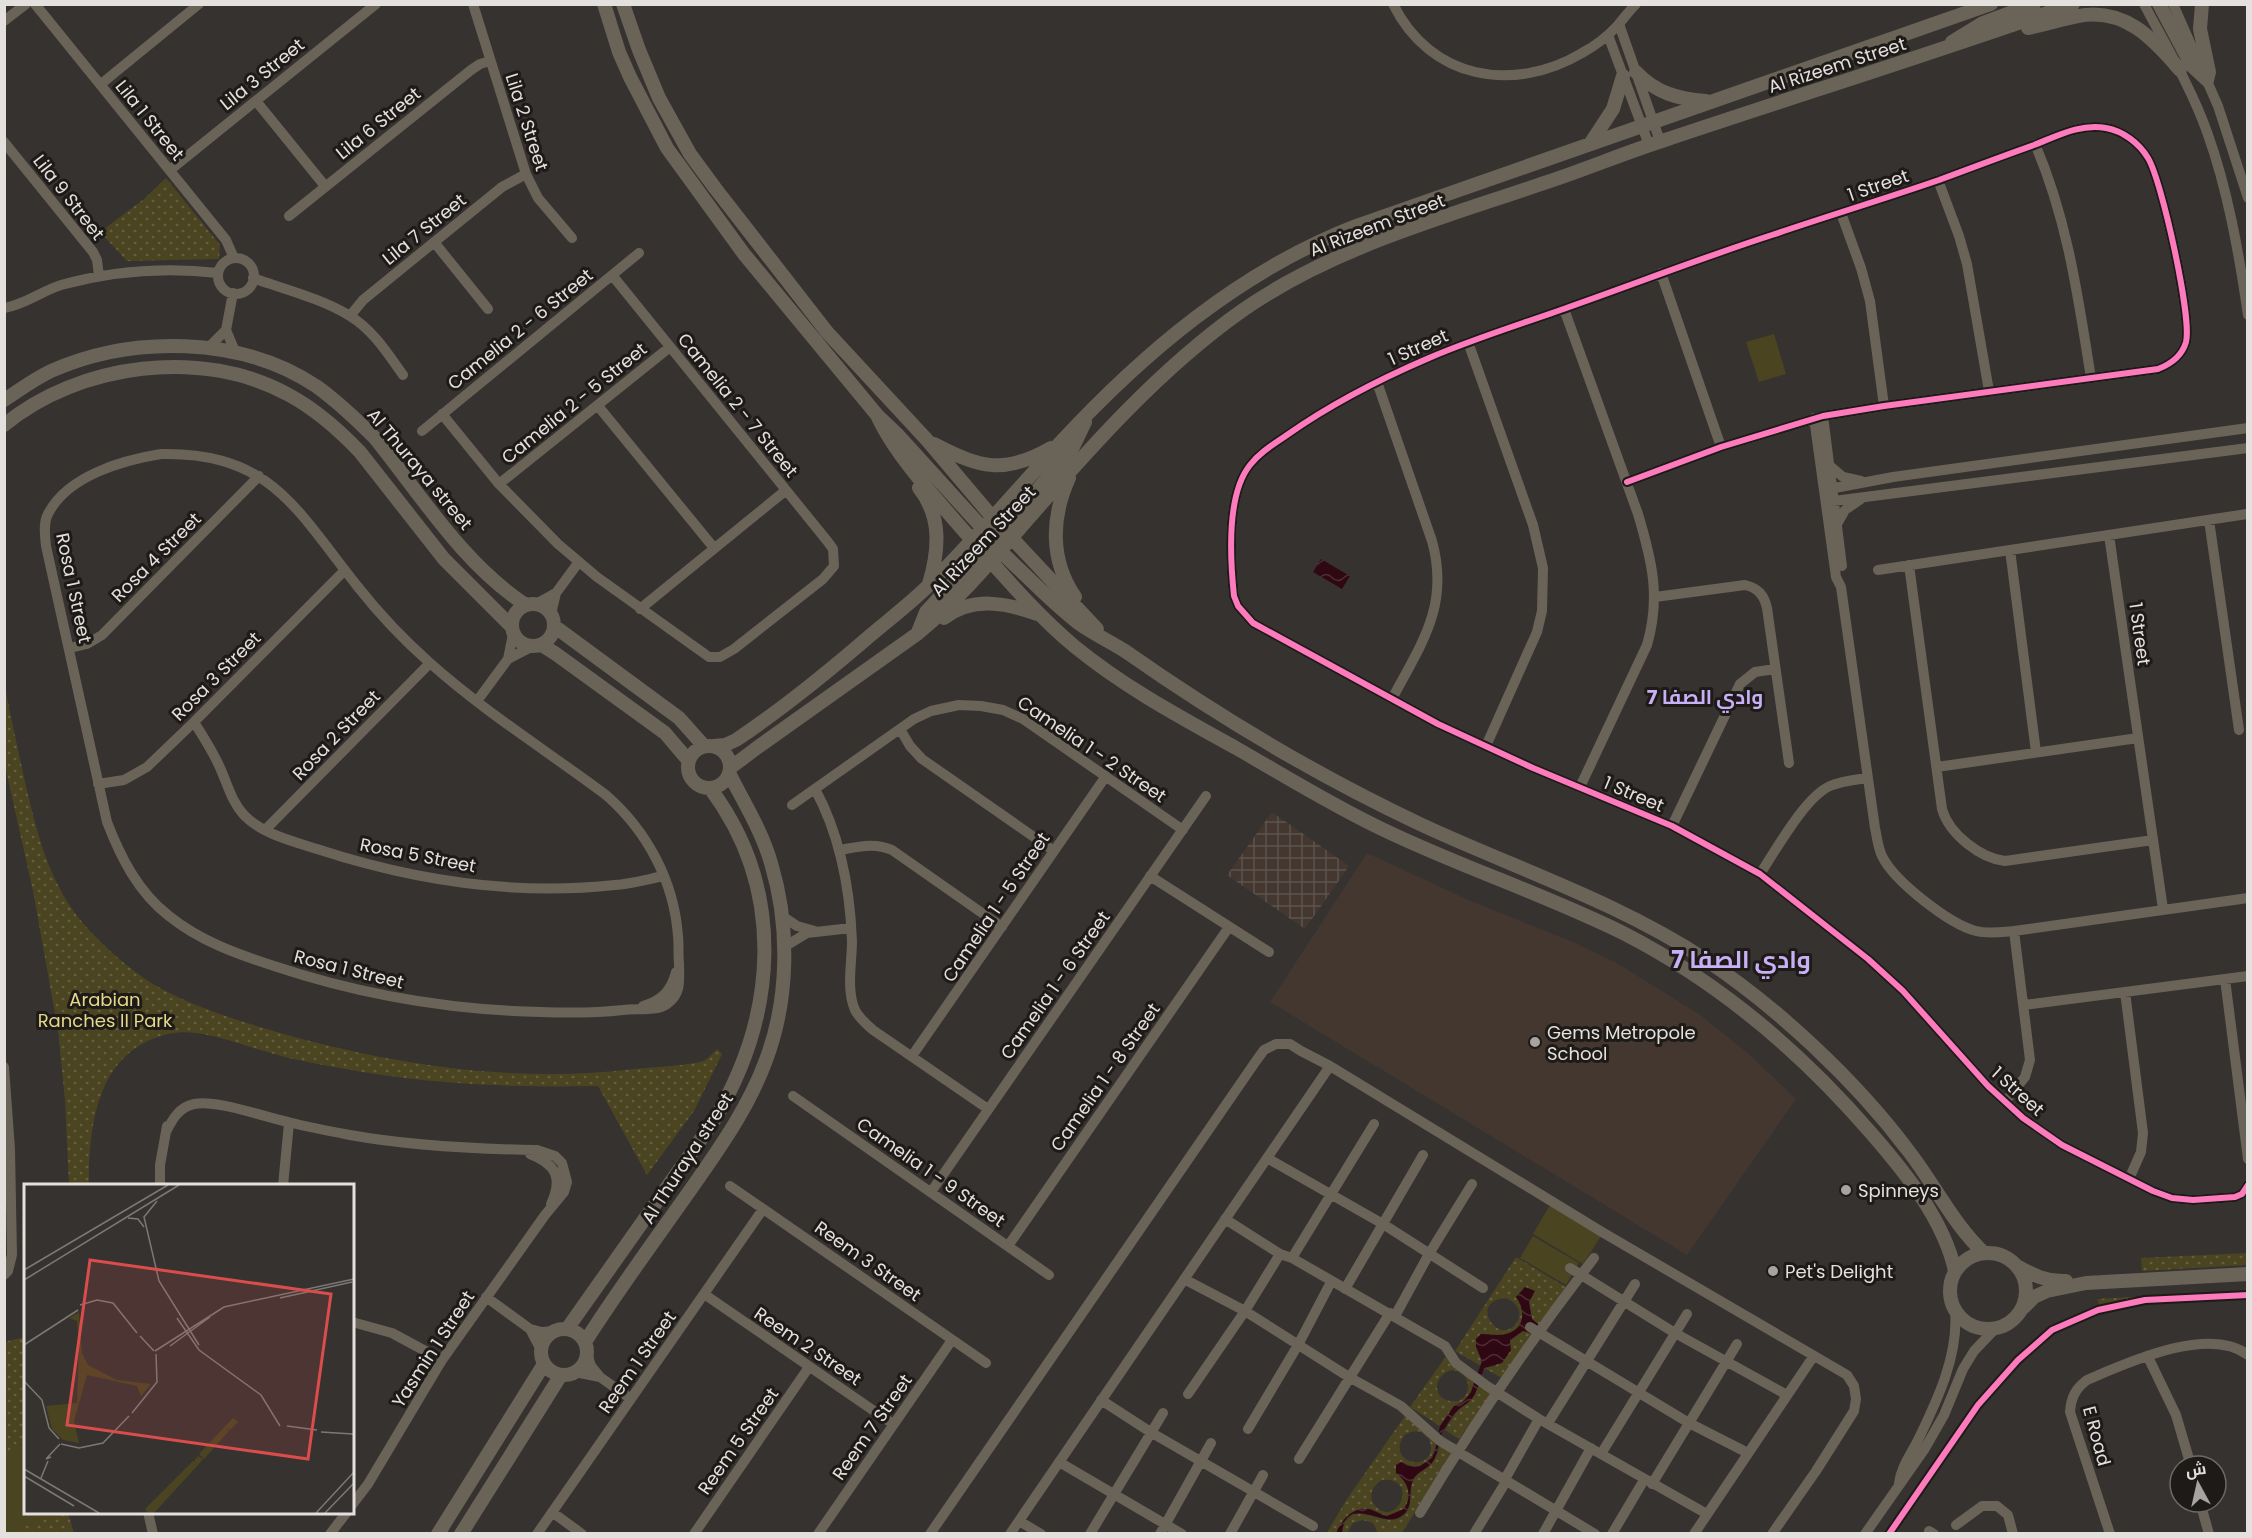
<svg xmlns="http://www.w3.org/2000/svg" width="2252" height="1538" font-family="Poppins,Cairo,sans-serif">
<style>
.built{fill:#433730}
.industrial{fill:url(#industrial-grid)}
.green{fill:url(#green-dots);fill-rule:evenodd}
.pitch{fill:#4b4421}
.water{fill:url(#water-waves)}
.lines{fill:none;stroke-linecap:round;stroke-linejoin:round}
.minor{stroke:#6a6358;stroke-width:10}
.tertiary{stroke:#6a6358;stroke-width:14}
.cycleway-casing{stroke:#1d1a18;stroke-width:10}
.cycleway{stroke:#fd7abc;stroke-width:6}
.poi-dot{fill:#a7a3a0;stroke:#1d1a18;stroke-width:2}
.labels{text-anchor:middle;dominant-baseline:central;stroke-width:6;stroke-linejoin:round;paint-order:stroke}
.street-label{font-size:18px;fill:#e4e0dd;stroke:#1d1a18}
.park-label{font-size:18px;fill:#e6d888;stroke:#1d1a18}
.poi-label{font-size:18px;fill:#e4e0dd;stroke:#1d1a18;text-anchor:start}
.neighbourhood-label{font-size:20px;font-weight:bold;fill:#c8b0f6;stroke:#1d1a18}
.district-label{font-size:24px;font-weight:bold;fill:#c8b0f6;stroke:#1d1a18}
.inset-road{fill:none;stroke:#7b7875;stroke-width:1.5}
.view{fill:#d94d4c;fill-opacity:0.15;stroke:#d94d4c;stroke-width:3}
.inset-edge{fill:none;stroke:#e4e0dd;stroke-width:3}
</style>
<defs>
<pattern id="industrial-grid" width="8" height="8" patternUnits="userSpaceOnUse" patternTransform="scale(1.5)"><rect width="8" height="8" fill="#433730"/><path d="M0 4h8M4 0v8" fill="none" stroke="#5e544e"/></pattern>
<pattern id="green-dots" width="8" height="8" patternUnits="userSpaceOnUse" patternTransform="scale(1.5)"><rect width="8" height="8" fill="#4b4421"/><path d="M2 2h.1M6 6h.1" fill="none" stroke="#655f41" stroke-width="1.8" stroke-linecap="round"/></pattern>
<pattern id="water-waves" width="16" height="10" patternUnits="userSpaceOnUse" patternTransform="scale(1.5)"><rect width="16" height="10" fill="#300814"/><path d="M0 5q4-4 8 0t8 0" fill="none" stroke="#4e2c36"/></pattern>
</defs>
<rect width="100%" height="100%" fill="#353230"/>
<!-- built -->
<path class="built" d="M1367,853L1471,901L1573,942L1615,962L1699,1014L1749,1054L1796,1099L1687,1255L1270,1002Z"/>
<!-- industrial -->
<path class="industrial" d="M1272,812L1349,866L1305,929L1227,875Z"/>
<!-- green -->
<path class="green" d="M166,178L220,245L219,259L127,261L100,232L144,199Z
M5,686C10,715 17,744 23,773C36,829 48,886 89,930C108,950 129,969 153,984C189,1005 230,1018 270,1030C386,1064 513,1084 634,1069C652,1067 686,1066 703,1061C708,1059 713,1053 717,1049L722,1054L694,1111L647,1175L598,1086C512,1088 425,1084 340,1068C318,1064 295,1060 274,1054C248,1047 221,1036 195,1033C177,1030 158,1035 142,1044C94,1071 89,1136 89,1185H69L65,1100L58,1030L33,891L5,766Z
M2247,1253V1265L2142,1271L2141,1258Z
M1516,1257L1566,1287L1539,1325L1532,1319L1529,1302L1535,1291L1525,1287L1516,1297C1526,1310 1525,1330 1506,1334C1498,1336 1490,1334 1481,1334L1476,1339C1477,1349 1483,1358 1481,1366L1455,1351ZM1504,1298C1515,1300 1524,1311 1517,1322C1501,1348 1467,1303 1504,1298Z
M2247,1290V1300L2115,1305L2102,1312L2097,1299Z
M1523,1330L1534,1334L1502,1378L1484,1368L1495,1366L1510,1345V1341Z
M25,1337L26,1512L68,1513L74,1533H5L4,1342Z
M1447,1355L1476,1374L1471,1392L1468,1398L1454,1406L1440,1426L1410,1407ZM1453,1370C1476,1374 1471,1405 1450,1401C1430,1398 1435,1372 1453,1370Z
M1477,1385L1495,1388L1459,1439L1445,1430C1449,1424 1452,1418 1456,1413C1466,1401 1472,1403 1477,1385Z
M1407,1413L1436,1443C1434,1459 1421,1474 1404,1463L1409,1499C1406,1510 1398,1513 1387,1516L1374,1511L1358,1510L1338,1528L1336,1533L1326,1534L1347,1499ZM1416,1431L1421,1432L1429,1439C1441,1471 1391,1468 1401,1441C1403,1434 1409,1432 1416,1431ZM1382,1480C1419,1476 1399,1528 1376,1507C1367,1498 1372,1485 1382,1480Z
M1441,1435L1457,1445L1402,1533H1378L1373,1523L1363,1520L1353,1523L1347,1533L1342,1534C1346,1494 1382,1527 1399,1518C1416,1509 1407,1495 1413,1481C1418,1469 1431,1464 1438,1453C1440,1448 1440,1440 1441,1435Z"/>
<!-- pitch -->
<path class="pitch" d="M1774,334L1786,374L1759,382L1746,342Z
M1550,1205L1601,1236L1583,1264L1533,1234Z
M1533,1236L1579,1263L1566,1285L1520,1258Z
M25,1446L26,1512L57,1513V1515L5,1533V1456Z"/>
<!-- water -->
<path class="water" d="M1321,559L1350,576L1342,589L1313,572Z
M1525,1287L1535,1291L1529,1302L1532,1319L1539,1325L1534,1334L1523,1331L1510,1340L1511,1350L1502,1363L1484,1368C1481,1377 1479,1386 1475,1394C1471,1402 1464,1405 1458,1410C1452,1415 1446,1426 1442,1433C1437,1443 1439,1454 1432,1463C1427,1469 1418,1472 1414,1478C1406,1492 1417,1509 1398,1518C1381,1526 1346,1494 1342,1533L1336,1534C1341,1520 1352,1507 1369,1509C1375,1510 1380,1515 1387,1516L1404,1509C1413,1495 1408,1482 1396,1473V1465L1401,1462L1414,1467L1420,1466L1432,1458L1435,1451L1440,1426L1454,1406L1462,1403L1471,1392L1482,1361L1476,1347V1339L1481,1334C1489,1334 1498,1336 1506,1334C1525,1330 1526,1310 1516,1297Z"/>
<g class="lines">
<!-- minor -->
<path class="minor" d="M35,4L226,240L234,258
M473,4L526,174L538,198L572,238
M1393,4C1430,79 1513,94 1582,53C1595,46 1608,36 1618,25C1624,18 1629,11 1636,4
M2144,4C2166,46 2191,87 2207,132C2228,190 2239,254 2248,315
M2173,4L2218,106L2248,198
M4,21L26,4
M1619,24L1660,141
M1608,35L1649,145
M101,84L199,4
M256,101L325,186
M4,142L93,252L97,260L99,276
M2035,144C2068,221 2078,297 2091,378
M170,170L376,4
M1938,180L1959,236L1967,264L1989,391
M1841,213L1861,268L1870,301L1884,406
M289,216L471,70L480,64L490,61
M434,242L488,309
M218 276a18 18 0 1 1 36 0a18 18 0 1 1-36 0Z
M1661,273L1721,447
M253,278C284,289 323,299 350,316C373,330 388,354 403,375
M233,293L226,330L236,354
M4,308C24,305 42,291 61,285C112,271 165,267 218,273
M1564,309L1638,514C1652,561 1661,597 1647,645L1580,787
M350,316L363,300L502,187L526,174
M1468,342L1533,525L1543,568L1542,611L1537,632L1486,746
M208,348L226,330
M1377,382L1432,541C1450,606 1421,644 1392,699
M598,406L714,548
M442,414L499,484L558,544L597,577L709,657H720L734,649L823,579L834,566L833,549L828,542L612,275
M1823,416L1842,566
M1814,418L1836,577L1841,587L1875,828C1877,837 1878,848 1882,856C1894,881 1949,924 1976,931C1988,934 2002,932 2014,931L2248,898
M422,431L639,253
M161,454C272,452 297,511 358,587C380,615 404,640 430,663C485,712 547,751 606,795C647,831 674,881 678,936C679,945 678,954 679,964C679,979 682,994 667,1004C655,1012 637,1008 623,1010C596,1013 568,1013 541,1012C450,1010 361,995 274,966C237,954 200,941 169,916C138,892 121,858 107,822L46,546C45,536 43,523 48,514C67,476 123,460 161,454Z
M1830,466L1843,477L1861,481
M1627,482L1721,447L1823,416L1884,406L2158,369C2171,364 2182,356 2186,342C2192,318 2162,181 2148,158C2139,143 2123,131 2106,128C2081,123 2057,136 2034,145C2003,156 1971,168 1939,180C1884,199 1828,216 1772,235C1704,257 1637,283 1569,307C1522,324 1475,338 1429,358C1380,379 1331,404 1287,435C1274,444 1260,452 1250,465C1226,495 1230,558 1234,596L1238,606L1253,623L1438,724L1533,768L1672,826L1760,874L1868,959L1903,991L1988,1086L2023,1118L2062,1145L2153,1191L2172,1198L2193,1200L2235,1197L2242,1194L2248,1185
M499,484L670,347
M1824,490L1893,477L2248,428
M1826,502L2248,448
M2209,520L2239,730
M1837,524L1845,510L1861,499
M2109,535L2163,909
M2010,550L2036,752
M1909,565L1942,809C1949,834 1980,858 2005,861L2153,840
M1878,570L2247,514
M1655,597L1745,585C1758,588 1764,595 1767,608L1789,763
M536,604L556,593
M640,609L785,491
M551,614L556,593L578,563
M70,648L87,644L102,635L259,476
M508,659L531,647
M477,701L508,659L513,634
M194,722C204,738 214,753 221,770C228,786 232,802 244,815C262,834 292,841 317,849C412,880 514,896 615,885C631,884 648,879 664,876
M900,729L910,746L922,759L1054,851
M1937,767L2138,738
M98,784L124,780L147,767L194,722L345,570
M815,789C840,835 850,889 852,941C852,962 846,990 855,1010C859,1018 866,1024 873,1030L988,1109
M792,805L914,719L931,711L959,705L981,706L1003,710L1023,719L1183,830
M1672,826L1740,684L1755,672L1775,669
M265,830L430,663
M839,850C858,847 874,842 892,850L1002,927
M1760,874C1776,850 1805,797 1830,786C1842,781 1854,780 1867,778
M1150,876L1269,952
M782,916L797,926L815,931
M784,947L807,933L851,928
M2225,979L2248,1159
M2125,992L2143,1133L2141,1152L2129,1179
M2024,1005L2248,976
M643,1006C662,1000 671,991 676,972
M912,1056L1106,776
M4,1067L10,1149L12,1255L8,1271L4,1275
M793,1096L1049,1275
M2005,1102L2025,1077L2030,1060L2014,931
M166,1132C172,1120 179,1107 194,1104C216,1099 264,1117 288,1122C308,1127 329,1131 350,1135C411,1146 474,1149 537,1150L555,1156L562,1163L567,1182L564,1192L545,1215L442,1360L368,1484L352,1505
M530,1154C556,1164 563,1178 551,1204
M1267,1158L1383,1224L1483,1288
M160,1186V1165L167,1126
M283,1186L289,1123
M730,1186L986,1363
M931,1192L1206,796
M1225,1219L1280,1254L1292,1258L1445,1346L1456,1363L1487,1386L1539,1419L1707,1514
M1008,1246L1229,927
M1292,1258L1374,1124
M1570,1268L1675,1333L1787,1395
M1184,1279L1245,1311L1349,1377L1401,1406L1440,1441L1595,1534
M1345,1289L1423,1155
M704,1294L893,1424
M486,1297L530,1329L541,1350
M1395,1316L1429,1254L1472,1184
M352,1322L392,1333L442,1360
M1530,1327L1689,1423L1748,1453
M530,1329L542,1332L554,1331
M587,1353L591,1366L600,1377
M2148,1357L2176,1415L2191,1466
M575,1372L600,1377L631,1399
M1188,1394L1245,1311L1280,1254
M1101,1400L1152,1433L1313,1526
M1548,1423L1635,1284
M1248,1429L1298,1345L1331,1282
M1601,1454L1687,1314
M1299,1459L1390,1313
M1059,1462L1182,1534
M1505,1479L1539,1419
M1899,1483C1901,1467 1911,1454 1918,1440C1937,1401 1959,1355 1955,1310
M1652,1484L1737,1344
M2200,1502L2209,1534
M148,1512L153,1534
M552,1512L582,1534
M1420,1513C1473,1424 1531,1340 1594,1258
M1019,1521L1041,1534
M1956,1525L1982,1506H1997L2008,1515L2013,1534
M1929,1531L1934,1534
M330,1534L347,1512
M537,1534L763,1209
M694,1534L809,1367
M818,1534L952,1340
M930,1534L1256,1061L1264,1050L1276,1044H1290L1301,1051L1330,1066L1602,1232L1847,1375L1854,1386L1856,1399L1854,1411L1816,1471L1772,1534
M1010,1534L1330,1066
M1090,1534L1163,1413
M1160,1534L1211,1443
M1230,1534L1263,1475
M1474,1534L1507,1480
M1543,1534L1591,1448
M1612,1534L1644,1480
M1694,1534L1813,1357
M1865,1534L1924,1450L1944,1415L1963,1369L1974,1351L1995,1329
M2110,1534L2070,1412C2071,1398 2075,1389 2087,1380C2127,1363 2208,1325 2248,1355"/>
<!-- tertiary -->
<path class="tertiary" d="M604,4L619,52L630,77L667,148L744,254L877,415L897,434L986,532L998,538H1011
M623,4L639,50L659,98L690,154L715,188L827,332L927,440L993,518L1097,629
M2159,4L2192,66L2207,80L2209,72L2200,29L2202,4
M2028,28C2045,25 2061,19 2078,16C2124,7 2153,38 2180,70
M1952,42L1983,23L2034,4
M1636,72C1656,93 1678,99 1706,101
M1590,144L1613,109L1623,76
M4,400C20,390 34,379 51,371C132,335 241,336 316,386C337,401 357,420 375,438C421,495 463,564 526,605
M877,415C896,457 941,504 971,539C1004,576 1036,614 1074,646C1124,687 1180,717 1236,748C1285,776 1333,806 1384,830C1463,868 1547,895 1625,934C1720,983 1802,1053 1871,1133C1905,1172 1944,1220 1955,1271
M4,425C79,363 203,347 289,395C315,409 339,430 360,452L444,559L511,626
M934,444C980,468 1004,475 1051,448
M1069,478C1051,518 1050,560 1075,597
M919,488C942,517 939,550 929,584
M999,536L1073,447L1085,422
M973,540L988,545L1000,551C1026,575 1050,601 1077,622C1092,633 1109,641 1125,651C1219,717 1318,776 1422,825C1517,869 1618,902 1706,960C1778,1008 1855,1080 1907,1149C1934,1183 1952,1223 1984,1253
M512 625a21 21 0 1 1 42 0a21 21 0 1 1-42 0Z
M944,618C973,596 1006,603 1037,614
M554,626L679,718L704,746
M918,632L926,612L988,545
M542,645L556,654L665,733L688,760
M688 767a21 21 0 1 1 42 0a21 21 0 1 1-42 0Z
M714,746L725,745L736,740C784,708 828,672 872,634C891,618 912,602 930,584C975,539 1016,491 1059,444C1143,353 1240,271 1356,226L1991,4
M730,768L758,747L917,634C956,602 988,565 1021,527C1088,450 1159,369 1243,310C1332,248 1439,219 1541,184C1582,171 1621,154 1662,141C1799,95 1937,52 2073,4
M1950 1291a38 38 0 1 1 76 0a38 38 0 1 1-76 0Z
M2017,1266C2033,1275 2047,1282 2066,1281
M2024,1307L2034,1297L2047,1291L2086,1283L2248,1274
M567,1329L713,1122C777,1016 787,891 710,788
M541 1352a23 23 0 1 1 46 0a23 23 0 1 1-46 0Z
M585,1342C618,1290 655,1240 691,1189C719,1149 749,1107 766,1060C789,999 790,926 771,863C762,831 744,803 729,773
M438,1534L544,1364
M461,1534L561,1375"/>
<!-- cycleway casing -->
<g class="cycleway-casing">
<path id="cycleway" d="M1627,482L1721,447L1823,416L1884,406L2158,369C2171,364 2182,356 2186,342C2192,318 2162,181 2148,158C2139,143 2123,131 2106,128C2081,123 2057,136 2034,145C2003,156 1971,168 1939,180C1884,199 1828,216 1772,235C1704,257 1637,283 1569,307C1522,324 1475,338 1429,358C1380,379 1331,404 1287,435C1274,444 1260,452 1250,465C1226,495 1230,558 1234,596L1238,606L1253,623L1438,724L1533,768L1672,826L1760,874L1868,959L1903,991L1988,1086L2023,1118L2062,1145L2153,1191L2172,1198L2193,1200L2235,1197L2242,1194L2248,1185
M1889,1534L1978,1405L2018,1360L2052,1330L2098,1310L2145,1300L2248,1295"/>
</g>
<!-- cycleway -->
<use href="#cycleway" class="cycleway"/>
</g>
<!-- markers -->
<g class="poi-dot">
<circle cx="1535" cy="1042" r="6"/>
<circle cx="1846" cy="1190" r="6"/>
<circle cx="1773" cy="1271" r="6"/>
</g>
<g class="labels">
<!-- street labels -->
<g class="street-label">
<text transform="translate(1837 65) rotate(-18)">Al Rizeem Street</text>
<text transform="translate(262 74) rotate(-39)">Lila 3 Street</text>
<text transform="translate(150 120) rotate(51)">Lila 1 Street</text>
<text transform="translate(527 122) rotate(72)">Lila 2 Street</text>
<text transform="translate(378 123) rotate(-39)">Lila 6 Street</text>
<text transform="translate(1878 185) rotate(-19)">1 Street</text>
<text transform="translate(69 197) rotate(52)">Lila 9 Street</text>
<text transform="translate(1377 225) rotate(-21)">Al Rizeem Street</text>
<text transform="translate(424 229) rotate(-39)">Lila 7 Street</text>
<text transform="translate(520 329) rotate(-39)">Camelia 2 - 6 Street</text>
<text transform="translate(1418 347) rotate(-24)">1 Street</text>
<text transform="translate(574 403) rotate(-39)">Camelia 2 - 5 Street</text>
<text transform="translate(738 405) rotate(51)">Camelia 2 - 7 Street</text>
<text transform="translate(420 469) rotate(50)">Al Thuraya street</text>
<text transform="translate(983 541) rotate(-47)">Al Rizeem Street</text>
<text transform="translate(156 557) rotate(-45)">Rosa 4 Street</text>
<text transform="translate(74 588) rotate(78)">Rosa 1 Street</text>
<text transform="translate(2140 634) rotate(82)">1 Street</text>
<text transform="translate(216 676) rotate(-45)">Rosa 3 Street</text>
<text transform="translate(336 735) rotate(-46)">Rosa 2 Street</text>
<text transform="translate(1092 749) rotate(34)">Camelia 1 - 2 Street</text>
<text transform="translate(1634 794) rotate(23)">1 Street</text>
<text transform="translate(418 855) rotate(11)">Rosa 5 Street</text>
<text transform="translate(996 907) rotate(-56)">Camelia 1 - 5 Street</text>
<text transform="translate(349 969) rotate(14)">Rosa 1 Street</text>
<text transform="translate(1055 985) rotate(-55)">Camelia 1 - 6 Street</text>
<text transform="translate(1105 1077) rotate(-55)">Camelia 1 - 8 Street</text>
<text transform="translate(2018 1091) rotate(42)">1 Street</text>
<text transform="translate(687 1158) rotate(-57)">Al Thuraya street</text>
<text transform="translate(931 1172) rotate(35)">Camelia 1 - 9 Street</text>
<text transform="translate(868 1261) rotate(35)">Reem 3 Street</text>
<text transform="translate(808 1346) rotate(34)">Reem 2 Street</text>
<text transform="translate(433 1349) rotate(-57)">Yasmin 1 Street</text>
<text transform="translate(637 1362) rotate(-55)">Reem 1 Street</text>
<text transform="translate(872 1427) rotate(-55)">Reem 7 Street</text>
<text transform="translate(2097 1436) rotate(75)">E Road</text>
<text transform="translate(738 1441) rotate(-55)">Reem 5 Street</text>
</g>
<!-- park labels -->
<g class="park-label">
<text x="105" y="999">Arabian<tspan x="105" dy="21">Ranches II Park</tspan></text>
</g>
<!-- poi labels -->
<g class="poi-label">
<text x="1547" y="1032">Gems Metropole<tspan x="1547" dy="21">School</tspan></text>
<text x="1858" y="1190">Spinneys</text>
<text x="1785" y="1271">Pet's Delight</text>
</g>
<!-- neighbourhood labels -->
<g class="neighbourhood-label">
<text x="1705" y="697">وادي الصفا 7</text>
</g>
<!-- district labels -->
<g class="district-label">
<text x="1741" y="959">وادي الصفا 7</text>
</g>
</g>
<!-- overview -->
<g transform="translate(24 1184)">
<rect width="330" height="330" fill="#353230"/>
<path d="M55,128L58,169L64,181L93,196L127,200L117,212L113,202L63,191L50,237L55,259L39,256L28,245L22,222L53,219L55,164L53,137L45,134ZM209,234L214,238L206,246L202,244L205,247L180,275L175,270ZM174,272L179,275L174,281L130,329H124L121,325L169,277L172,279L170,277Z" fill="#4b4421"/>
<path class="inset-road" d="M133,17L120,33L135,97L175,161M104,34L114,35L120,43M0,86L144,1M0,96L155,1M256,114L328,98M56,121L73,116L89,119L113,149M153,134L175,166L237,211L256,242M116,152L130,167M0,161L54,126M146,162L186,133M131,167L200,123L330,95M0,197L18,216L25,244L35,255M108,229L133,198L132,170M263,242L293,246M297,248L329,250M37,260L55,264L79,259L105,232M27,273L22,275L36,260M0,285L75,329M0,292L50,322M17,294L24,277M292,329L330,288M301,329L330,299"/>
<path class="view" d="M66,76L307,110L284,275L43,241Z"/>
<rect width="330" height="330" class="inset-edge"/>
</g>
<!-- border -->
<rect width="2252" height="1538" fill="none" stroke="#e4e0dd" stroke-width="12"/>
<!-- north arrow -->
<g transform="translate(2198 1484) rotate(352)"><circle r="28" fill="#1d1a18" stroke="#6d6967" stroke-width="1.5"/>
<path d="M0-4.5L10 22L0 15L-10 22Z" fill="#a7a3a0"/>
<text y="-9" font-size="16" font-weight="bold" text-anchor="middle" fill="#e4e0dd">ش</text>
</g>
</svg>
